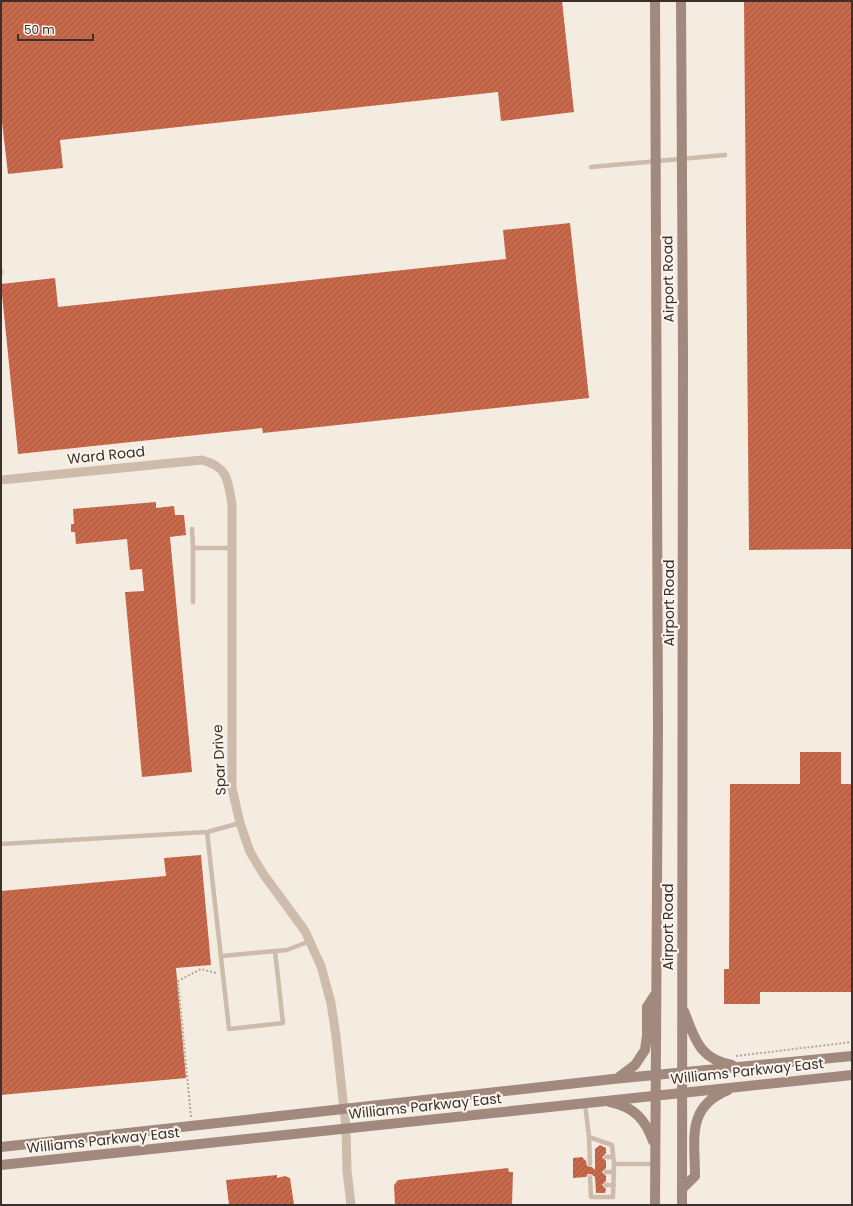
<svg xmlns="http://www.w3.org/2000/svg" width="853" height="1206" font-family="Poppins,sans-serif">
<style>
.building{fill:url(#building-hatch)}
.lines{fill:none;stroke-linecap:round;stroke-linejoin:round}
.path{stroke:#b9a596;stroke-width:2;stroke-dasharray:2 2;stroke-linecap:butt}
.lane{stroke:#cdbbac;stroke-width:4.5}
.street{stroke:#cdbbac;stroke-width:9}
.secondary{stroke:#a18a7d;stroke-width:10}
.labels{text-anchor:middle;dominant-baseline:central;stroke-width:4;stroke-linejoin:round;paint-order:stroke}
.street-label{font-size:14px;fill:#3b302b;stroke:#fbf5ee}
</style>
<defs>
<pattern id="building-hatch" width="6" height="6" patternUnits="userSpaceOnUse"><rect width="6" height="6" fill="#c8694b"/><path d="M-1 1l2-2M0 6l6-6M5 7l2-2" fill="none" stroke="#a4573f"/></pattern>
</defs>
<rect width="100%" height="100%" fill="#f4ebe1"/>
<!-- building -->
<path class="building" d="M1,1H562L574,112L501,121L498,92L60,140L63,168L8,174L1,113Z
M744,1H852V549L749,550Z
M570,223L589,398L263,433L262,428L18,454L1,284L55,278L58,307L506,259L503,230Z
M156,502V508L174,506L175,515H184L186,535L170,537L192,772L142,777L125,592L144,591L142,569L130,570L127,539L76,544L75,532H71V524H74L73,509Z
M800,752H841V784H852V992H760V1004H724V969H729L730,784H800Z
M201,855L211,965L176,968L186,1078L1,1095V891L166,876L164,858Z
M600,1145L606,1148V1153L602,1157L606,1161V1168L602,1172L606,1176V1181L602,1185L606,1189L605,1193H596L595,1177L591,1174H588L586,1177L573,1178V1158L582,1157L586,1161L587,1166L592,1167L595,1170V1149Z
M508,1168L509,1172H513L512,1205H395L394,1185L398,1180Z
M277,1175V1178L285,1176L290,1178L294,1205H229L226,1180Z"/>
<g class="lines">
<!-- path -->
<path class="path" d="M736,1056L852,1042
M191,1117L178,981L201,969L216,973"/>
<!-- lane -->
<path class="lane" d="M591,167L725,155
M1,271V273
M192,529L193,548H232
M193,548V602
M207,832L229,1029L283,1023L275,951L222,956
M1,844L207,832L240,823
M275,951L287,950L310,941
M585,1104L589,1137L612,1145L614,1164H655
M589,1137L590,1164
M606,1157H613
M606,1172H614
M590,1177L591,1197H613L614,1164
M606,1185H614"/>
<!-- street -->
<path class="street" d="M1,480L202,460C228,467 228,480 232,505V788L240,823L250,852L264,875L305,931L321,966L331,1003L336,1036L346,1128L347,1171L351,1205"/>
<!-- secondary -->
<path class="secondary" d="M655,1L658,726L655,1205
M681,1L683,354L682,1205
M684,1011C695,1039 699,1059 732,1065
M619,1077L635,1065L645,1050L647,1036V1007L656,993
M610,1102C634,1107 645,1119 653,1141
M1,1147L613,1079L852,1056
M1,1165L852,1075
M682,1189L695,1176C695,1139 686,1107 728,1090"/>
</g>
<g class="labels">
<!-- street labels -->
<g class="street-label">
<text transform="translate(668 279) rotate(-91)">Airport Road</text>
<text transform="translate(106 455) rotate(-6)">Ward Road</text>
<text transform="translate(669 603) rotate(-90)">Airport Road</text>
<text transform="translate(219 760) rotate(-93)">Spar Drive</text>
<text transform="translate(668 927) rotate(-90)">Airport Road</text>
<text transform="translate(747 1071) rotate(-6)">Williams Parkway East</text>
<text transform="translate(425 1106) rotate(-6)">Williams Parkway East</text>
<text transform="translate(103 1140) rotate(-6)">Williams Parkway East</text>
</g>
</g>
<!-- border -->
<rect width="853" height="1206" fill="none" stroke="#3b302b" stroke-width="4"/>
<!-- scale -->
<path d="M18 34v6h75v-6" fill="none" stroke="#3b302b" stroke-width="2"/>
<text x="24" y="34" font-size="12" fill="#3b302b" stroke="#fbf5ee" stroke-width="3" paint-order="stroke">50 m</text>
</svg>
